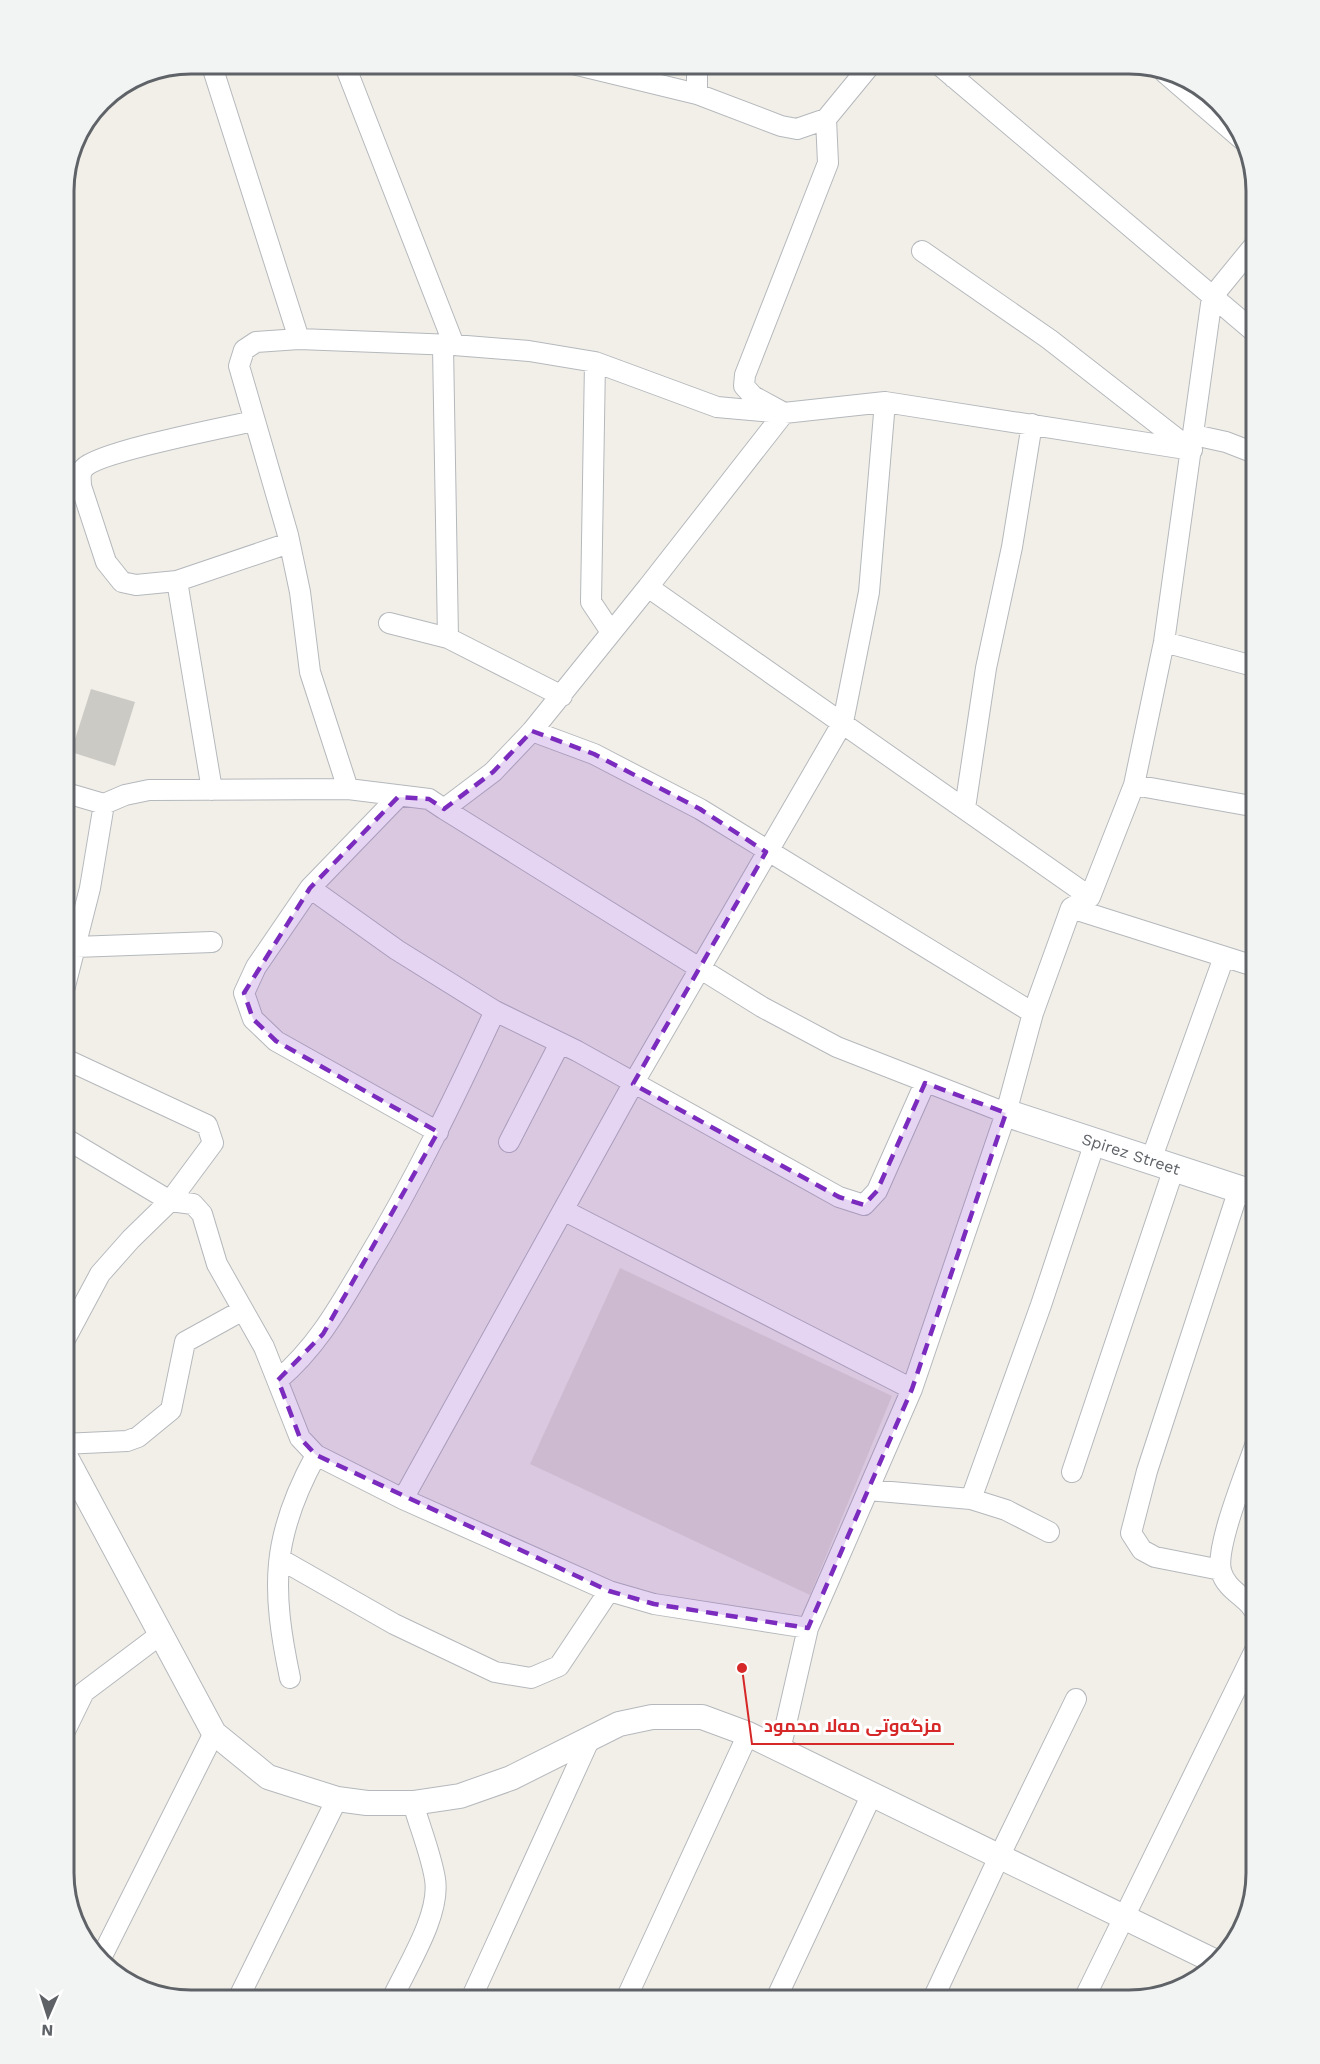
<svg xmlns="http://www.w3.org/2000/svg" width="1320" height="2064" font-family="'Work Sans',Cairo,sans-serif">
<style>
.education{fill:#e1ded6}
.building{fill:#cccac5}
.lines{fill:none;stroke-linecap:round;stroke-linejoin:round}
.service-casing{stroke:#b5b8bc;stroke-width:11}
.minor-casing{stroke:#b5b8bc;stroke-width:22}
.tertiary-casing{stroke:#b5b8bc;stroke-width:26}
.secondary-casing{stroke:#b6babf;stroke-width:29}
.service{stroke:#fff;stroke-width:9}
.minor{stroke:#fff;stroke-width:20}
.tertiary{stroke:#fff;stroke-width:24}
.secondary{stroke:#fff;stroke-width:27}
.marked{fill:#7b2cbf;fill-opacity:0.2;stroke:#7b2cbf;stroke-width:4.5;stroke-dasharray:12 8;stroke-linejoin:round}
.labels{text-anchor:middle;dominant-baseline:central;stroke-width:6;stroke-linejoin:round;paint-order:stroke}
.street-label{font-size:16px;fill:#5f6368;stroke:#fff}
.rim{fill:none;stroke:#5f6368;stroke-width:3}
.leader{fill:none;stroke:#d62828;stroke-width:2}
.callout-dot{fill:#d62828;stroke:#fff;stroke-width:2}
.callout-label{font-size:18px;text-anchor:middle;font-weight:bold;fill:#d62828;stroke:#fff;stroke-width:6;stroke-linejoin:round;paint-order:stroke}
</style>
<rect width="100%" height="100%" fill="#f1efe8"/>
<!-- education -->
<path class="education" d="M620,1268L892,1396L810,1595L530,1464Z"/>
<!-- building -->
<path class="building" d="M91,689L135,702L115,766L71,752Z"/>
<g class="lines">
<!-- service casing -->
<g class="service-casing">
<path id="service" d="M63,714C66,695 76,665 63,648"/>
</g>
<!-- minor casing -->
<g class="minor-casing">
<path id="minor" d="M211,63L299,339
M344,63L454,345
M569,63L697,94L781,126L797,129L826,119L872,63
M937,63L1257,334
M1165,73L1245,142
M954,78L967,63
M697,94V63
M922,251L1049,339L1190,449
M443,346L448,638
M595,362L591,602L611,632
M1194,435L1226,442L1257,454
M177,581L289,543
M648,587L784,413L753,396L744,386L745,375L828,163L826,119
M389,623L448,638L562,696
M1164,642L1257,667
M532,731L594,754L700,809L1033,1013
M1134,785L1257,807
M348,789L310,672L300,592L288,535L239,366L244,350L256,342L299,339L454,345L529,351L595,362L717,407L784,413L885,402L1192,450
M212,790L177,581L136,585L122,582L106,562L81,486C81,480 79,473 84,468C98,452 227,427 254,421
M63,792L104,804
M398,797L310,888L256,967L244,993L253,1019L276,1041L438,1132
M965,808L986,668L1012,547L1032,424
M444,809L762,1007L837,1047L1006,1113
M310,888L397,950L495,1011L577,1051L839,1197L864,1205L877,1191L925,1083
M1071,908L1257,967
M75,947L212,942
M63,994L90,888L104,804L125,795L149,790L348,789L429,799L444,809L493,772L532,731L648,587L1090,897
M63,1137L170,1201L193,1204L202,1214L217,1264L264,1347L300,1438L316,1455L403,1499L609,1591L654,1604L808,1628
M509,1142L560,1043
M1151,1160L1224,957
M565,1211L912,1389
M63,1343L100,1274L131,1239L170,1201L213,1143L207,1125L63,1058
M278,1380C317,1347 339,1307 365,1263C414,1182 455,1097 495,1011
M63,1444L127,1441L138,1437L171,1410L185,1342L243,1310
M1072,1472L1174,1168
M868,1490L971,1499L1006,1510L1049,1532
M403,1499L633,1084L843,722L869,592L885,402
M971,1499L1041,1305L1095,1142
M280,1559L394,1624L495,1672L531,1678L559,1666L609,1591
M1221,1570L1155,1557L1142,1550L1131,1533L1147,1471L1239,1189
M1257,1617C1251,1597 1227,1593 1221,1571C1215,1546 1248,1467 1257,1440
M290,1678C271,1588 271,1537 316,1455
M63,1735L84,1692L161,1634
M780,1750L808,1628L912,1389L1006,1113L1033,1013L1071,908L1090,897L1134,785L1164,642L1212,297L1257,242
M101,1958L214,1733
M237,2001L337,1799
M391,2001C406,1968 441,1915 435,1879C431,1854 420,1828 413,1803
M470,2001L591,1736
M625,2001L748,1734
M775,2001L872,1794
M932,2001L999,1857L1076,1699
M1083,2001L1257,1646"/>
</g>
<!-- tertiary casing -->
<g class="tertiary-casing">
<path id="tertiary" d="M63,1452L214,1733L268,1777L337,1799L367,1803H413L460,1796L511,1778L619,1724L652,1717H702L748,1734L1216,1962"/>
</g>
<!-- secondary casing -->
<g class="secondary-casing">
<path id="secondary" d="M1006,1113L1257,1195"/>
</g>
<!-- service -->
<use href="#service" class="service"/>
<!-- minor -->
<use href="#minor" class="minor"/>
<!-- tertiary -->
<use href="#tertiary" class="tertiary"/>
<!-- secondary -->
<use href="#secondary" class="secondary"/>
</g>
<!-- marked area -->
<path class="marked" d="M532,731L594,754L700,809L766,852L633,1084L839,1197L864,1205L877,1191L925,1083L1006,1113L912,1389L808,1628L654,1604L609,1591L316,1455L300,1438L278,1380L323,1334L438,1132L276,1041L253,1019L244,993L310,888L398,797L429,799L444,809L493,772Z"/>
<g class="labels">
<!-- street labels -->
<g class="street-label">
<text transform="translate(1131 1154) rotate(18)">Spirez Street</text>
</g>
</g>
<!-- crop -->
<path d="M0 0H1320V2064H0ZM191 74H1129A117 117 0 0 1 1246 191V1873A117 117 0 0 1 1129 1990H191A117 117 0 0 1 74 1873V191A117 117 0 0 1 191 74Z" fill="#f2f3f3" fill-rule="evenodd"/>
<path class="rim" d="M191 74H1129A117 117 0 0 1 1246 191V1873A117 117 0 0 1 1129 1990H191A117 117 0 0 1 74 1873V191A117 117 0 0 1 191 74Z"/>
<!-- callouts -->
<path class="leader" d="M742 1668L752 1744H954"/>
<circle class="callout-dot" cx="742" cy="1668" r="6"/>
<g class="callout-label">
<text x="853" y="1732">مزگه‌وتی مه‌لا محمود</text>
</g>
<!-- north arrow -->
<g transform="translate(48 2016) rotate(183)" stroke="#ffffff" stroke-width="4.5" paint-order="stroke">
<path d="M0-4.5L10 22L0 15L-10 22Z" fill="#5f6368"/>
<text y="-9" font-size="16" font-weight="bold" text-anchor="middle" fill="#5f6368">N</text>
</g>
</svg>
